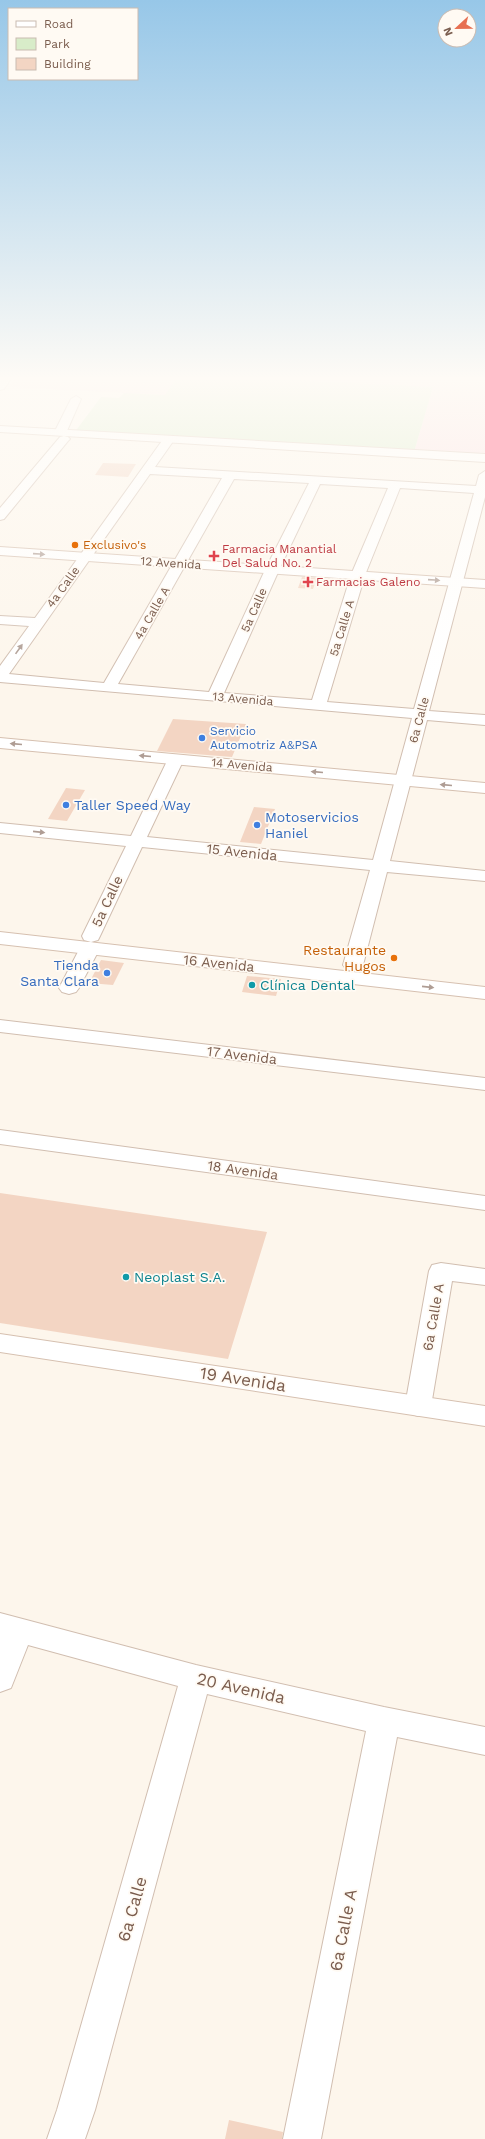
<svg xmlns="http://www.w3.org/2000/svg" width="485" height="2139" font-family="'Work Sans',sans-serif">
<style>
.medical{fill:#fbdfe3}
.green{fill:#d8ecc9}
.building{fill:#f3d5c3}
.lines{fill:none;stroke-linecap:round;stroke-linejoin:round}
.street-casing{stroke:#d1beb0;stroke-width:2}
.secondary-casing{stroke:#d6c0b0;stroke-width:2}
.street{fill:#fff;fill-rule:evenodd}
.secondary{fill:#fff;fill-rule:evenodd}
.oneway{fill:#af9d94}
.food-dot{fill:#e8710a;stroke:#fffaf3;stroke-width:1.5}
.health-dot{fill:#e0444e;stroke:#fffaf3;stroke-width:1.5}
.shop-dot{fill:#3f7fe0;stroke:#fffaf3;stroke-width:1.5}
.culture-dot{fill:#0f9aa8;stroke:#fffaf3;stroke-width:1.5}
.labels{text-anchor:middle;dominant-baseline:central;stroke-width:3.5;stroke-linejoin:round;paint-order:stroke}
.far-food-label{font-size:12px;fill:#c56008;stroke:#fffaf3;text-anchor:start}
.far-health-label{font-size:12px;fill:#be3a42;stroke:#fffaf3;text-anchor:start}
.far-street-label{font-size:12px;fill:#7a5c4d;stroke:#fffaf3}
.far-shop-label{font-size:12px;fill:#366cbe;stroke:#fffaf3;text-anchor:start}
.shop-label{font-size:14px;fill:#366cbe;stroke:#fffaf3;text-anchor:start}
.street-label{font-size:14px;fill:#7a5c4d;stroke:#fffaf3}
.food-label{font-size:14px;fill:#c56008;stroke:#fffaf3;text-anchor:end}
.culture-label{font-size:14px;fill:#0d838f;stroke:#fffaf3;text-anchor:start}
.near-street-label{font-size:17px;fill:#7a5c4d;stroke:#fffaf3}
</style>
<rect width="100%" height="100%" fill="#fdf6ec"/>
<!-- medical -->
<path class="medical" d="M18,376H178L165,395L9,387Z
M216,376H485V455L420,450L414,452L433,387Z"/>
<!-- green -->
<path class="green" d="M178,376H216L433,387L414,452L74,433L101,397L119,398L124,393L165,395Z"/>
<!-- building -->
<path class="building" d="M103,463L136,464L128,477L95,475Z
M302,577L317,578L313,589L298,588Z
M173,719L246,724L232,757L157,751Z
M66,788L85,790L67,821L48,819Z
M254,807L275,809L261,844L240,842Z
M101,960L124,963L113,985L89,983Z
M247,976L281,979L276,996L242,992Z
M0,1193L267,1232L228,1359L0,1323Z
M229,2120L283,2132L282,2139H225Z"/>
<g class="lines">
<!-- street casing -->
<g class="street-casing">
<path id="street" d="M76,396L81,399L66,433L64,435H56L54,433L71,399Z
M64,436L68,437L70,439L68,441L4,519L0,520V508L60,437Z
M168,437L174,440L155,467L476,486L479,475L485,471V497L429,711L485,715V725L427,720L390,861L485,871V881L387,872L363,965L360,969L353,971L346,969L343,965L370,870L142,847L100,936L98,940L91,942L84,940L82,936L126,846L0,833V823L131,836L168,759L170,756H182L184,759L147,837L373,860L412,718L0,682V666L29,626L0,624V616L35,618L164,438ZM150,474L222,478L104,683L9,674ZM234,479L309,483L265,570L209,692L118,684ZM320,484L388,488L351,575L312,700L224,693L279,570ZM400,488L474,493L414,709L327,702L365,575Z
M90,942L97,944L100,948L79,988L76,992L69,994L62,992L59,988L80,948L83,944Z
M0,1020L485,1078V1090L0,1032Z
M0,1130L485,1196V1210L0,1144Z
M441,1263L485,1269V1285L452,1281L431,1406L427,1413L418,1416L409,1413L405,1406L429,1271L432,1265Z
M0,1613L196,1665L384,1707L485,1727V1755L397,1737L321,2139H283L366,1731L207,1694L95,2110L85,2139H47L57,2110L178,1686L28,1645L11,1688L0,1692Z"/>
</g>
<!-- secondary casing -->
<g class="secondary-casing">
<path id="secondary" d="M2,376H13L4,389L0,390V380Z
M0,426L485,454V462L0,432Z
M0,547L485,580V588L0,555Z
M0,738L485,783V793L0,748Z
M0,932L485,987V999L0,944Z
M0,1334L485,1406V1426L0,1352Z"/>
</g>
<!-- street -->
<use href="#street" class="street"/>
<!-- secondary -->
<use href="#secondary" class="secondary"/>
</g>
<!-- one-way arrows -->
<defs><path id="oneway-solid" d="M-6-.8H1V-3.2L6.5 0L1 3.2V.8H-6Z"/></defs>
<g class="oneway">
<use href="#oneway-solid" transform="translate(39 554) rotate(4)"/>
<use href="#oneway-solid" transform="translate(434 580) rotate(4)"/>
<use href="#oneway-solid" transform="translate(19 649) rotate(-55)"/>
<use href="#oneway-solid" transform="translate(16 744) rotate(-175)"/>
<use href="#oneway-solid" transform="translate(145 756) rotate(-175)"/>
<use href="#oneway-solid" transform="translate(317 772) rotate(-175)"/>
<use href="#oneway-solid" transform="translate(446 785) rotate(-175)"/>
<use href="#oneway-solid" transform="translate(39 832) rotate(6)"/>
<use href="#oneway-solid" transform="translate(428 987) rotate(6)"/>
</g>
<!-- sky -->
<linearGradient id="sky" x2="0" y2="1"><stop stop-color="#97c7e8"/><stop offset="0.56" stop-color="#fefbf6"/><stop offset="1" stop-color="#fefbf6" stop-opacity="0"/></linearGradient>
<rect width="485" height="676" fill="url(#sky)"/>
<!-- markers -->
<g class="food-dot">
<circle cx="75" cy="545" r="4"/>
<circle cx="394" cy="958" r="4"/>
</g>
<g class="health-dot">
<path d="M212 550h4v4h4v4h-4v4h-4v-4h-4v-4h4z"/>
<path d="M306 576h4v4h4v4h-4v4h-4v-4h-4v-4h4z"/>
</g>
<g class="shop-dot">
<circle cx="202" cy="738" r="4"/>
<circle cx="66" cy="805" r="4"/>
<circle cx="257" cy="825" r="4"/>
<circle cx="107" cy="973" r="4"/>
</g>
<g class="culture-dot">
<circle cx="252" cy="985" r="4"/>
<circle cx="126" cy="1277" r="4"/>
</g>
<g class="labels">
<!-- far-food labels -->
<g class="far-food-label">
<text x="83" y="545">Exclusivo's</text>
</g>
<!-- far-health labels -->
<g class="far-health-label">
<text x="222" y="549">Farmacia Manantial<tspan x="222" dy="14">Del Salud No. 2</tspan></text>
<text x="316" y="582">Farmacias Galeno</text>
</g>
<!-- far-street labels -->
<g class="far-street-label">
<text transform="translate(171 563) rotate(4)">12 Avenida</text>
<text transform="translate(63 587) rotate(-54)">4a Calle</text>
<text transform="translate(254 610) rotate(-66)">5a Calle</text>
<text transform="translate(152 613) rotate(-60)">4a Calle A</text>
<text transform="translate(342 628) rotate(-73)">5a Calle A</text>
<text transform="translate(243 699) rotate(5)">13 Avenida</text>
<text transform="translate(419 720) rotate(-75)">6a Calle</text>
<text transform="translate(242 765) rotate(5)">14 Avenida</text>
</g>
<!-- far-shop labels -->
<g class="far-shop-label">
<text x="210" y="731">Servicio<tspan x="210" dy="14">Automotriz A&amp;PSA</tspan></text>
</g>
<!-- shop labels -->
<g class="shop-label">
<text x="74" y="805">Taller Speed Way</text>
<text x="265" y="817">Motoservicios<tspan x="265" dy="16">Haniel</tspan></text>
<text x="99" y="965" text-anchor="end">Tienda<tspan x="99" dy="16">Santa Clara</tspan></text>
</g>
<!-- street labels -->
<g class="street-label">
<text transform="translate(242 852) rotate(6)">15 Avenida</text>
<text transform="translate(107 901) rotate(-65)">5a Calle</text>
<text transform="translate(219 963) rotate(6)">16 Avenida</text>
<text transform="translate(242 1055) rotate(7)">17 Avenida</text>
<text transform="translate(243 1170) rotate(8)">18 Avenida</text>
<text transform="translate(433 1317) rotate(-80)">6a Calle A</text>
</g>
<!-- food labels -->
<g class="food-label">
<text x="386" y="950">Restaurante<tspan x="386" dy="16">Hugos</tspan></text>
</g>
<!-- culture labels -->
<g class="culture-label">
<text x="260" y="985">Clínica Dental</text>
<text x="134" y="1277">Neoplast S.A.</text>
</g>
<!-- near-street labels -->
<g class="near-street-label">
<text transform="translate(243 1379) rotate(9)">19 Avenida</text>
<text transform="translate(241 1688) rotate(13)">20 Avenida</text>
<text transform="translate(132 1909) rotate(-74)">6a Calle</text>
<text transform="translate(343 1930) rotate(-79)">6a Calle A</text>
</g>
</g>
<!-- legend -->
<rect x="8" y="8" width="130" height="72" fill="#fffaf3" stroke="#cabbb1"/>
<rect x="16" y="21" width="20" height="6" fill="#ffffff" stroke="#cabbb1"/>
<text x="44" y="28" font-size="12" fill="#7a5c4d">Road</text>
<rect x="16" y="38" width="20" height="12" fill="#d8ecc9" stroke="#cabbb1"/>
<text x="44" y="48" font-size="12" fill="#7a5c4d">Park</text>
<rect x="16" y="58" width="20" height="12" fill="#f3d5c3" stroke="#cabbb1"/>
<text x="44" y="68" font-size="12" fill="#7a5c4d">Building</text>
<!-- north arrow -->
<g transform="translate(457 28) rotate(248)"><circle r="19" fill="#fffaf3" stroke="#cabbb1"/>
<path d="M0-3L7 15L0 10L-7 15Z" fill="#e76f51"/>
<text y="-6" font-size="11" font-weight="bold" text-anchor="middle" fill="#7a5c4d">N</text>
</g>
</svg>
